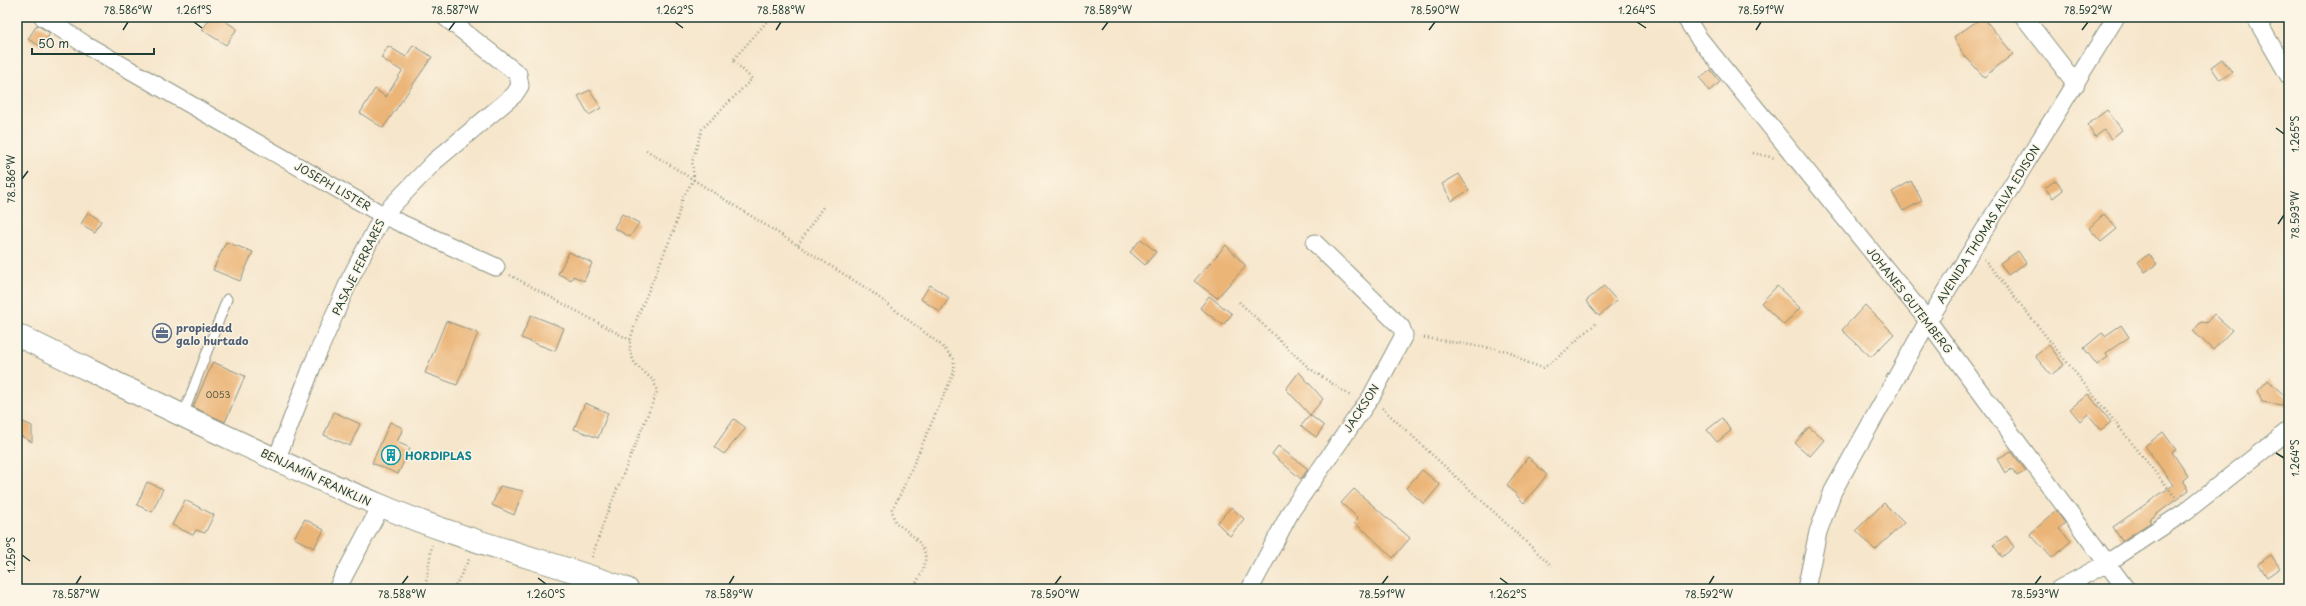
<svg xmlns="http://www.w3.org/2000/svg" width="2306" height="606" font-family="'Playpen Sans',sans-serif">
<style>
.building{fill:#ebb578}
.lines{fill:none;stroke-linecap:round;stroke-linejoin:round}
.lane-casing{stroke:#8a9280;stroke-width:11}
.street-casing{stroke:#8a9280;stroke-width:19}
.secondary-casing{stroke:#8a9280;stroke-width:24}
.path{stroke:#8a9280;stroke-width:2.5;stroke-dasharray:1 3;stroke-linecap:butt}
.lane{stroke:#fff;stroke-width:9}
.street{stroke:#fff;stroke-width:17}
.secondary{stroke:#fff;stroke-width:22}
.ticks{fill:none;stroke:#1f3d34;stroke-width:1.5}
.labels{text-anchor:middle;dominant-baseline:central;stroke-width:3;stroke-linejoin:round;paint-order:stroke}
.number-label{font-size:9px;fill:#525b45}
.street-label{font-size:11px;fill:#1f3d34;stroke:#fcf5e5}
.service-label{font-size:11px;font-weight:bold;fill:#4e5e75;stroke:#fcf5e5;text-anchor:start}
.culture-label{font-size:11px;font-weight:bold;fill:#0d838f;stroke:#fcf5e5;text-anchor:start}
.neatline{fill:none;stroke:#1f3d34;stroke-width:1.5}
.ticks-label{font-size:10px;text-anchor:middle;fill:#1f3d34}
</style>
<rect width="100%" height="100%" fill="#fcf5e5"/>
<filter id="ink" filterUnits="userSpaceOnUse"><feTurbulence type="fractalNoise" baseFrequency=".025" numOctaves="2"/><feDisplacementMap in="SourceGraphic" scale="8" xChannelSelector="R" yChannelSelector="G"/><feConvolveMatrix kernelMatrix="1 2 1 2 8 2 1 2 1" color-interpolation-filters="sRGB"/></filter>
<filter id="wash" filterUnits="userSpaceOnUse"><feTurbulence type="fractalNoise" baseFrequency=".012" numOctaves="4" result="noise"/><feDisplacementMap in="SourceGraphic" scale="16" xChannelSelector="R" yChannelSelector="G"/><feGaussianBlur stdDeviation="0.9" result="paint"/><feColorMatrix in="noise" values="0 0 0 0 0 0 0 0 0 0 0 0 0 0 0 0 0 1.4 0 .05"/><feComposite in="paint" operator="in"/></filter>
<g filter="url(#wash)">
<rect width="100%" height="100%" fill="#f6e6cc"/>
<g id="blocks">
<!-- building -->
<path class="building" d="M211,17H219L237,29L226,45L202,30Z
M1983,17L2013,54L1984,77L1966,57L1965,58L1954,37Z
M37,25L50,33L42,47L28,39Z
M413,45L432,57L383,128L360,113L375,89L386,97L402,71L381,58L388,46L406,57Z
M2222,59L2232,72L2220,80L2211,67Z
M1711,70L1720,82L1709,91L1700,78Z
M590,90L601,108L589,115L578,96Z
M2107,110L2122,130L2111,139L2104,130L2095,137L2087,125Z
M1459,174L1469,190L1452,201L1442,184Z
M2056,180L2063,190L2053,198L2045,188Z
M1911,181L1922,201L1903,211L1892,192Z
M88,212L101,221L95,232L81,224Z
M622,214L639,223L630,237L614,228Z
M2104,214L2117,229L2101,242L2089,228Z
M1141,239L1156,252L1145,265L1130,252Z
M226,242L253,252L240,281L213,270Z
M1226,245L1246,266L1217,298L1194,281Z
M2018,251L2026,263L2008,275L2000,263Z
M569,252L592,263L584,281L573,276L571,280L558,274Z
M2149,254L2157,264L2145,272L2138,262Z
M930,285L949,298L940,312L921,299Z
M1604,286L1617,301L1599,316L1586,301Z
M1777,286L1800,308L1784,325L1761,303Z
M1209,296L1232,314L1223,325L1200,308Z
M1865,305L1894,334L1871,357L1842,330Z
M2214,314L2232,330L2213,350L2193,331L2201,322L2206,323Z
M531,315L564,328L555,351L521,338Z
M446,321L478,333L457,385L425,373Z
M2121,325L2129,337L2106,353L2108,357L2097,365L2084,348L2102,333L2105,336Z
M2049,345L2064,365L2051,375L2035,356Z
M213,362L245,376L225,422L193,407Z
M1299,372L1323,399L1310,415L1286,389Z
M2268,380L2289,400V406L2262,402L2258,391Z
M2088,394L2111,422L2101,430L2088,414L2080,421L2070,409Z
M585,403L608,413L598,438L574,429Z
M334,412L360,424L350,446L324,435Z
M1310,415L1324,426L1316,437L1301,426Z
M1722,418L1731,431L1717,442L1707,430Z
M17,419L32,426V442L17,434Z
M734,419L746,428L724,454L714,447Z
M390,422L403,428L397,442L410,448L398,474L372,463Z
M1809,427L1824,440L1810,456L1795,443Z
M2163,432L2176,450L2172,452L2188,476L2183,480L2189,490L2149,520L2151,522L2122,541L2113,527L2173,485L2145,446Z
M1278,446L1308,469L1301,479L1272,454Z
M2011,451L2026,471L2017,476L2012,469L2005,473L1997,459Z
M1528,457L1547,475L1524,503L1507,485Z
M1422,470L1440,485L1424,504L1406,488Z
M147,482L163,489L152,512L137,505Z
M500,486L523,491L514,515L492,505Z
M1354,489L1410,538L1393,558L1366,532L1354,523L1358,518L1341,503Z
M185,500L214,515L205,533L196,530L193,535L172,525Z
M1884,503L1904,523L1875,550L1856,530Z
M1231,507L1244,519L1230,536L1217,523Z
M2056,511L2065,523L2059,529L2071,541L2052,558L2030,534Z
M305,519L324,530L314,548L294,538Z
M2006,536L2014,547L2002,557L1993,545Z
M2271,555L2280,568L2267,577L2258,564Z"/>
</g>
</g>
<g filter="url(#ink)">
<use href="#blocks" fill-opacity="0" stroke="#8a9280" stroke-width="1"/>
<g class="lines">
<!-- lane casing -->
<g class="lane-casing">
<path id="lane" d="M183,415L227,299"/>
</g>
<!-- street casing -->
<g class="street-casing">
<path id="street" d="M43,17L83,43L383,215L496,267
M1685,17L1698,37L1928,321L2126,589
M2024,17L2076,84
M2255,17L2289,76
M277,458L313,364L350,279L383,215L435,161L514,95L520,86L518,74L445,17
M337,589L381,506
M1250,589L1291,511L1371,397L1404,335L1401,327L1315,243
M1806,589L1818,532L1833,491L1928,321L2116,17
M2059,589L2107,563L2186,511L2289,430"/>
</g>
<!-- secondary casing -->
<g class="secondary-casing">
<path id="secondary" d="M17,335C137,393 259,455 382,506C461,540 546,560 627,589"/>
</g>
<!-- path -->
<path class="path" d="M646,150L869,290L941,345L954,359V372L900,495L892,509C893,512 893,518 895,521C897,525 904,528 907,531C933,552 928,562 913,589
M1753,153L1775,158
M798,245L823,207
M1984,259L2176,498
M510,275L630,340
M1239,302L1309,368L1352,397
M1420,337L1508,351L1526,362L1543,368C1563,356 1578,337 1597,323
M1382,408L1552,566
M592,557L606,516L657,392L654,381L635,364L630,352V340L637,318L674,230L683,197L694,179L692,162L702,129L752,79L733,60L771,17
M425,589L432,545
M454,589L470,557"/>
<!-- lane -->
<use href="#lane" class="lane"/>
<!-- street -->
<use href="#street" class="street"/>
<!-- secondary -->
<use href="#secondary" class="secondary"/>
</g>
</g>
<!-- ticks -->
<path class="ticks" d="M194,22L202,28M675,22L683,28M1637,22L1646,28M123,30L128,22M449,30L455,22M776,30L781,22M1102,30L1108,22M1429,30L1435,22M1756,30L1761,22M2082,30L2088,22M2276,128L2284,134M22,179L28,171M2278,224L2284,215M2276,453L2284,458M22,555L30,561M538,578L546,584M1500,578L1508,584M76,584L81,576M402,584L408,576M729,584L734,576M1055,584L1061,576M1382,584L1388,576M1709,584L1714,576M2035,584L2041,576"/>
<!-- icons -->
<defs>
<g id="office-ring" transform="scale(1)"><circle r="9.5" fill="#fcf5e5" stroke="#5c6f8a" stroke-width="1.5"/><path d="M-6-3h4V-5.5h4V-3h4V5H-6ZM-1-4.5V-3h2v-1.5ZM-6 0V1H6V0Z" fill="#5c6f8a"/></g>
<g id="building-ring" transform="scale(1)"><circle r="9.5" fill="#fcf5e5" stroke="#0f9aa8" stroke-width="1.5"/><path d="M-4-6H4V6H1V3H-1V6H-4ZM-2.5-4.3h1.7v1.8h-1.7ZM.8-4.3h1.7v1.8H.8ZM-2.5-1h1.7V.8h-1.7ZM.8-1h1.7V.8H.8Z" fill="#0f9aa8"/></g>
</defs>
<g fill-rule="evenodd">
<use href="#office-ring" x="162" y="333"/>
<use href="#building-ring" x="391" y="455"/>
</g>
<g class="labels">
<!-- number labels -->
<g class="number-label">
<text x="218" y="394">0053</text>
</g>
<!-- street labels -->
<g class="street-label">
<text transform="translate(333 186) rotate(30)">JOSEPH LISTER</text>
<text transform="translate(1988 224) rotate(-58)">AVENIDA THOMAS ALVA EDISON</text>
<text transform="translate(358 267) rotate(-64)">PASAJE FERRARES</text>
<text transform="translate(1910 300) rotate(52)">JOHANES GUTEMBERG</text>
<text transform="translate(1361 408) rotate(-57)">JACKSON</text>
<text transform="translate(316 477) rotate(25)">BENJAMÍN FRANKLIN</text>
</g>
<!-- service labels -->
<g class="service-label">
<text x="176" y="327">propiedad<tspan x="176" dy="13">galo hurtado</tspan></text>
</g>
<!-- culture labels -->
<g class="culture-label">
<text x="405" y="455">HORDIPLAS</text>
</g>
</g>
<!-- margin -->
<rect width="2306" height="606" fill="none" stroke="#fcf5e5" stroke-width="44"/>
<!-- scale -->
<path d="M32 48v6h122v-6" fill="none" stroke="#1f3d34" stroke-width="2"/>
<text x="38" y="48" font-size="12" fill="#1f3d34" stroke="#fcf5e5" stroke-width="3" paint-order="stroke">50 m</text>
<rect x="22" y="22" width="2262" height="562" class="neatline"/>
<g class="ticks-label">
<text x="128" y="14">78.586°W</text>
<text x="194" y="14">1.261°S</text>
<text x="455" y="14">78.587°W</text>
<text x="675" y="14">1.262°S</text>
<text x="781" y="14">78.588°W</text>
<text x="1108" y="14">78.589°W</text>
<text x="1435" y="14">78.590°W</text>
<text x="1637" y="14">1.264°S</text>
<text x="1761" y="14">78.591°W</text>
<text x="2088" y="14">78.592°W</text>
<text transform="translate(2295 134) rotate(-90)" y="4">1.265°S</text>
<text transform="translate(11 179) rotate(-90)" y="4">78.586°W</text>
<text transform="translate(2295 215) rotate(-90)" y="4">78.593°W</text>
<text transform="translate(2295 458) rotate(-90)" y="4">1.264°S</text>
<text transform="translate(11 555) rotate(-90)" y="4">1.259°S</text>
<text x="76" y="598">78.587°W</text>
<text x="402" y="598">78.588°W</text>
<text x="546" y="598">1.260°S</text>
<text x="729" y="598">78.589°W</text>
<text x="1055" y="598">78.590°W</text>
<text x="1382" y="598">78.591°W</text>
<text x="1508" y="598">1.262°S</text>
<text x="1709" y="598">78.592°W</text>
<text x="2035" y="598">78.593°W</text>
</g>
</svg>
